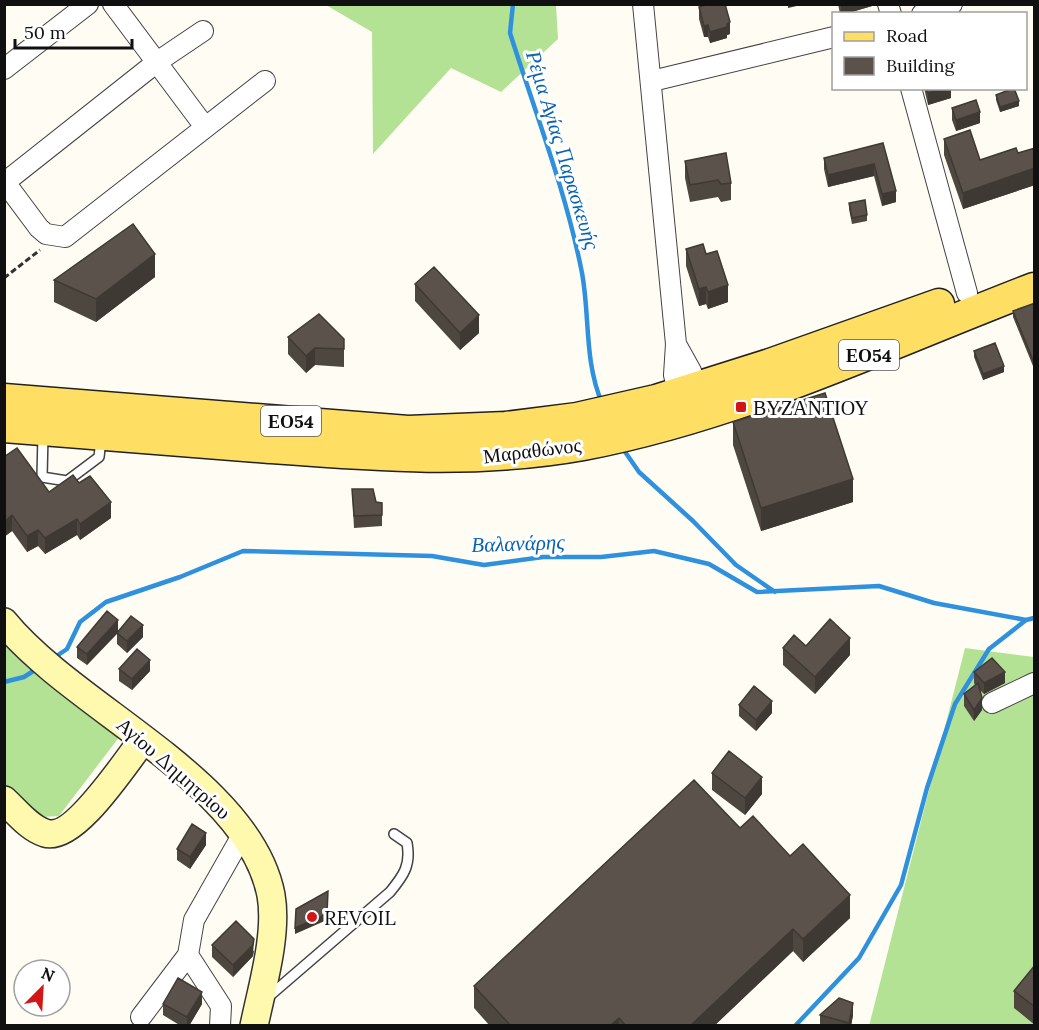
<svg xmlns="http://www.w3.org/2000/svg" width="1039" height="1030" font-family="Lora,serif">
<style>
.forest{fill:#b4e294}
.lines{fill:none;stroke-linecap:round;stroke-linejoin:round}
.stream{stroke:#2f91dd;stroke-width:4.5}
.lane-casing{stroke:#434343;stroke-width:12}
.street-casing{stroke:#434343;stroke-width:22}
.secondary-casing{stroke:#323232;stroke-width:30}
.primary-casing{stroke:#212121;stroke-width:33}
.path{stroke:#323232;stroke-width:3;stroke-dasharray:6 3;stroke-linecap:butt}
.lane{stroke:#fff;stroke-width:9}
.street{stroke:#fff;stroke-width:20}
.secondary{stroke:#fff9ae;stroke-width:27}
.primary{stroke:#ffdf63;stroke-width:30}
.wall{fill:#4d4740}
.shaded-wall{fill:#3f3934}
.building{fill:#5a524b;stroke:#3f3934;stroke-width:1.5}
.poi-dot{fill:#d21618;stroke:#fff;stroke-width:2}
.labels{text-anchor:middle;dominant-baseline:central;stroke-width:6;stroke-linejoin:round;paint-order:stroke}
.shield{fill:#fff;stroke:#585858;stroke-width:1.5}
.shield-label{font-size:18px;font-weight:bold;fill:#101010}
.poi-label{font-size:20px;fill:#101010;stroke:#fff;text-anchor:start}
.street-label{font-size:20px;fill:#101010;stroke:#fff}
.water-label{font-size:21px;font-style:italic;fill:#0962b3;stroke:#fff}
</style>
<rect width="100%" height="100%" fill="#fffdf3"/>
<!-- forest -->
<path class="forest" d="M326,5H556L558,39L501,92L451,68L373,154L372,32Z
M4,638L120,736L59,816L42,817L5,791Z
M965,648L1034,657V1025L869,1026Z"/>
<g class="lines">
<!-- stream -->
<path class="stream" d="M513,4L510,33C535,112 566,191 582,273C590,316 584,361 602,403
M621,446L639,472L693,521L736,565L775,592
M52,659L67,649L80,622L106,602L180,577L243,551L432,556L484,565L543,557H601L654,551L709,564L757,592L879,586L934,603L1026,620
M4,682L24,677L38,668
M795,1026L859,958L901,885L927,788L955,704L989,649L1026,620L1034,618"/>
<!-- lane casing -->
<g class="lane-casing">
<path id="lane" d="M43,435L42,477L67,481L99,457L101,440
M267,998L390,892C404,875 411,865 407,843L394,834"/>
</g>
<!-- street casing -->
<g class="street-casing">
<path id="street" d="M113,4L205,127
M643,4L676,344L674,375L681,404
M888,4L891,14
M922,14L952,4
M4,69L88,4
M652,81L834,37
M911,88L967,293
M4,181L39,228L46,234L65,237L265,81
M4,183L157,62L203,31
M676,344L691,371L698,399
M992,703L1034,683
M141,1017L188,955
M220,1026L221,1006L188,955L194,920L244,832"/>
</g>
<!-- secondary casing -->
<g class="secondary-casing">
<path id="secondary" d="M4,622C75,709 249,781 271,895C278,934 262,987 254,1026
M4,800C16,811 29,828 45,833C74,843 126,761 143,740"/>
</g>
<!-- primary casing -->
<g class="primary-casing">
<path id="primary" d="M4,399L408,431L506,427L577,418L656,400L770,364L939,304
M4,427C93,434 181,441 270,448C375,456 478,464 583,445C741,415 885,345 1034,288"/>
</g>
<!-- path -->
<path class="path" d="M4,278L40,250"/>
<!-- lane -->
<use href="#lane" class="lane"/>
<!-- street -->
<use href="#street" class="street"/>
<!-- secondary -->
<use href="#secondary" class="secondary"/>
<!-- primary -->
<use href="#primary" class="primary"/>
</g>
<!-- wall -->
<path class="wall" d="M838,4H872V6L845,14H840Z
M699,7L730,34L727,35V38L710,43L708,37H704L699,19Z
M924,88H951V98L928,105Z
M996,95L1019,106L1000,112L996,100Z
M952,108L980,123L956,131L952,120Z
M944,139L980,160L1018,153L1035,148V185L963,209L944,155Z
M883,143L896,202L882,206L874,176L828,187L824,169V158Z
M685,161L731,183V200L721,202L718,197L690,202L685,178Z
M849,203L867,215V221L852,224L849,209Z
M686,249L706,254L728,302L708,309L706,304L699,306L686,266Z
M155,277L96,322L54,302V280Z
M415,284L479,333L460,350L415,301Z
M1035,303V371L1013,317V311Z
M288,337L344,339V367L315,365L306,373L288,354Z
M974,351L1004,372L983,380L974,357Z
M733,422L853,502L761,531L733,445Z
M4,457L49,492L79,483L111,518L80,540L77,535L45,554L38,546L27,552L12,531L4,537Z
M352,489L376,502L382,503V526L354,528Z
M118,631L143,637L127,653L117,644V634L87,665L77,658V647Z
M806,646L850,655L815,694L783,665V648Z
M119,669L150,671L132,690L119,681Z
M974,672L1005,683L984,694L980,690L982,710L974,721L964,706V694L975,685L974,683Z
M739,705L772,713L756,731L739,716Z
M712,773L762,794L745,815L712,790Z
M740,828L790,856L850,918L803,962L793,951L714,1026H490L474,1008V986Z
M206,845L190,869L177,860V849Z
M212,945L254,951L253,956L233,977L212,957Z
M1035,965V1025L1014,1008V991Z
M163,1004H202L189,1026H181L163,1015Z
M820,1015H853L851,1026H820Z"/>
<!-- shaded-wall -->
<path class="shaded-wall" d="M788,4H801V5L788,8Z
M841,4H872V6L845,14H841Z
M730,22V34L727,35V38L710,43V32Z
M708,25V37H704V26Z
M945,88H951V98L928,105V93Z
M1019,101V106L1000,112V107Z
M980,112V123L956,131V120Z
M874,164V176L828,187V175Z
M1035,168V185L963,209V193Z
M896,191V202L882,206V194Z
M155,254V277L96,322V299Z
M728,285V302L708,309V292Z
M706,287V304L699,306V289Z
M479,315V333L460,350V333Z
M315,348V365L306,373V356Z
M1004,366V372L983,380V374Z
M853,479V502L761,531V508Z
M111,502V518L80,540V524Z
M12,515V531L4,537V522Z
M77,519V535L45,554V538Z
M38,530V546L27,552V536Z
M118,620V632L87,665V654Z
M143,625V637L127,653V641Z
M850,638V655L815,694V677Z
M150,660V671L132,690V679Z
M1005,672V683L984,694V683Z
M982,698V710L974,721V710Z
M772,701V713L756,731V720Z
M762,777V794L745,815V798Z
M206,833V845L190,869V857Z
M328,891L327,920L295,934V928Z
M850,895V918L803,962V939Z
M793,929V951L714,1026H690Z
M254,939L253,956L233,977V965Z
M202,992V1004L189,1026H187V1017Z
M853,1003V1015L851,1026H849Z
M619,1018V1026H610Z"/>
<!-- building -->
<path class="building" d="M709,4H725L730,22L727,24V27L710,32L708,25L704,26L699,7Z
M927,88H945L928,93Z
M1014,88L1019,101L1000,107L996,95Z
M976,100L980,112L956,120L952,108Z
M970,130L980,160L1016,148L1018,153L1035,148V168L963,193L944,139Z
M883,143L896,191L882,194L874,164L828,175L824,158Z
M726,153L731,183L721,184L718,180L690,185L685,161Z
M865,200L867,215L852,218L849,203Z
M133,224L155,254L96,299L54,280Z
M703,244L706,254L717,251L728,285L708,292L706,287L699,289L686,249Z
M434,267L479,315L460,333L415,284Z
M1035,303V365L1013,311Z
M319,314L344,339V349L315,348L306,356L288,337Z
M995,343L1004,366L983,374L974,351Z
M825,393L853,479L761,508L733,422Z
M17,448L49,492L73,475L79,483L90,476L111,502L80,524L77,519L45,538L38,530L27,536L12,515L4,522V457Z
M352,489H373L376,502L382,503V515L354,516Z
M107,611L118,620L87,654L77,647Z
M131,616L143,625L127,641L117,633Z
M830,619L850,638L815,677L783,648L794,635L806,646Z
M137,649L150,660L132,679L119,669Z
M992,658L1005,672L984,683L974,672Z
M978,683L982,698L974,710L964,694Z
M754,686L772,701L756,720L739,705Z
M729,751L762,777L745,798L712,773Z
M694,780L740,828L753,816L790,856L803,844L850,895L803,939L793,929L690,1026H626L619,1018L610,1026H511L474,986Z
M192,824L206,833L190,857L177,849Z
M328,891L327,914L295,928L296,909Z
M236,921L254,939L253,945L233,965L212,945Z
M1035,965V1007L1014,991Z
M178,978L202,992L187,1017L163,1004Z
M839,998L853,1003L849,1023L820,1015Z"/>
<!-- markers -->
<g class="poi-dot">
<rect x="735" y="401" width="12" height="12" rx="3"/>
<circle cx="312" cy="917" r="6"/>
</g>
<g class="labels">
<!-- shield labels -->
<g class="shield">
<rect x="839" y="340" width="60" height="30" rx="4.5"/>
<rect x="261" y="406" width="60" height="30" rx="4.5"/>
</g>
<g class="shield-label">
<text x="869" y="355">ΕΟ54</text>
<text x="291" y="421">ΕΟ54</text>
</g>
<!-- poi labels -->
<g class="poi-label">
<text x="753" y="407">ΒΥΖΑΝΤΙΟΥ</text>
<text x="324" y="917">REVOIL</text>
</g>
<!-- street labels -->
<g class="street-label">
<text transform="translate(532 450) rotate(-7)">Μαραθώνος</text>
<text transform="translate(174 768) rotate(41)">Αγίου Δημητρίου</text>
</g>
<!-- water labels -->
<g class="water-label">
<text transform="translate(563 150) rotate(73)">Ρέμα Αγίας Παρασκευής</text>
<text transform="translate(518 543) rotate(-2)">Βαλανάρης</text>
</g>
</g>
<!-- border -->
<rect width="1039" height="1030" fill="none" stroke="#101010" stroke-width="12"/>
<!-- legend -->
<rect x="832" y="12" width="195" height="78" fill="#ffffff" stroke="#9f9f9f" stroke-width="1.5"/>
<rect x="844" y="32" width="30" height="9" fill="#ffdf63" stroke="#9f9f9f" stroke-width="1.5"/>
<text x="886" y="42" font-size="18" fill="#101010">Road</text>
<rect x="844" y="57" width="30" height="18" fill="#5a524b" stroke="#9f9f9f" stroke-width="1.5"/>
<text x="886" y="72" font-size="18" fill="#101010">Building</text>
<!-- north arrow -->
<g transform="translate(42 988) rotate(24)"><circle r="28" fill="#ffffff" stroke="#9f9f9f" stroke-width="1.5"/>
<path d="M0-4.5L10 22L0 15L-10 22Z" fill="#d21618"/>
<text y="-9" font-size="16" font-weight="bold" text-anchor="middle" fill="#101010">N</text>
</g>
<!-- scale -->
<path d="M15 39v9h117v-9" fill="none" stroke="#101010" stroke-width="3"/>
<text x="24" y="39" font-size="18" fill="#101010" stroke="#ffffff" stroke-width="4.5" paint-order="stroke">50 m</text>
</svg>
